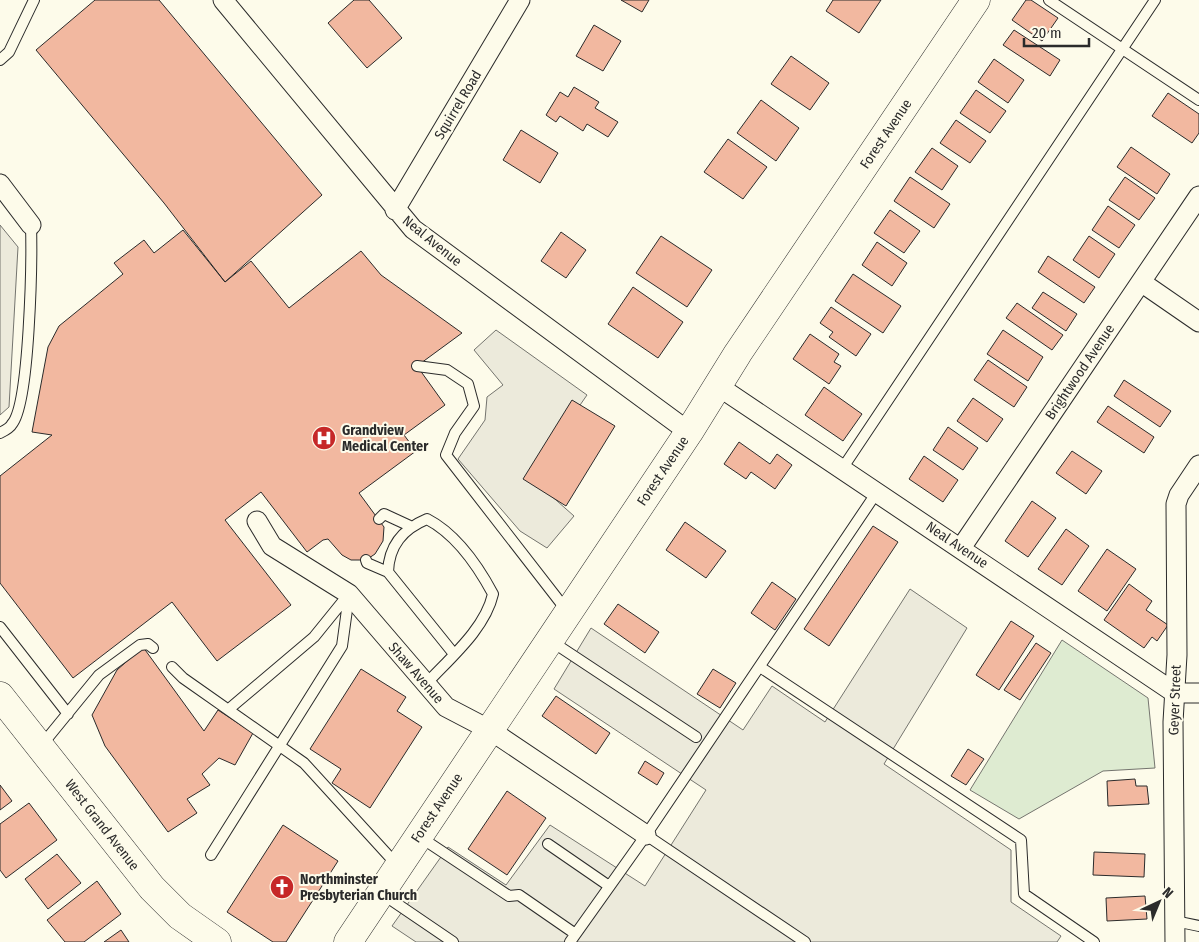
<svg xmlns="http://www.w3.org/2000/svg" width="1199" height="942" font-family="'Fira Sans Condensed',sans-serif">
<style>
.green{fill:#deebd1;stroke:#74746e}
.parking{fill:#eceadb;stroke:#74746e}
.building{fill:#f2b8a0;stroke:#2b2b2b}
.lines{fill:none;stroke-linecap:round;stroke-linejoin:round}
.lane-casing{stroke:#2b2b2b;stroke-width:12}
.street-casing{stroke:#2b2b2b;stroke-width:21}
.secondary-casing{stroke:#2b2b2b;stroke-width:29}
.lane{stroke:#fdfbea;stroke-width:10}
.street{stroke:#fdfbea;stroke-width:19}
.secondary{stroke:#fdfbea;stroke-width:28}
.labels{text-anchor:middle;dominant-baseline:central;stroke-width:4;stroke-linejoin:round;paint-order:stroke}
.street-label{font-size:14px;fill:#2b2b2b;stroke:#fdfbea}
.poi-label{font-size:14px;font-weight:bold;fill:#2b2b2b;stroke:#fdfbea;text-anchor:start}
</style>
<rect width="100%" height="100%" fill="#fdfbea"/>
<!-- green -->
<path class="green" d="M1062,640L1148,698L1155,768L1103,771L1019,819L970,790Z"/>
<!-- parking -->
<path class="parking" d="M0,225L18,247L9,407L0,415Z
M496,330L587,395L530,477L574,516L547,548L520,531L458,459L485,420L487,397L503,385L474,350Z
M910,589L967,628L884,764L1011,850V902L1061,936L1057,942H416L392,926L448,847L506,885L550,825L645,886L706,790L554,689L591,628L743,730L772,686L825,722Z"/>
<!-- building -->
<path class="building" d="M95,0H159L322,195L225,282L164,203L36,50Z
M354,0H369L402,38L367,68L328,23Z
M621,0H649L642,12Z
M833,0H881L859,33L826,11Z
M1026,0H1031L1058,18L1042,41L1012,20Z
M594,25L621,41L603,71L576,56Z
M1014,30L1060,60L1050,76L1003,45Z
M791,56L829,83L810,110L771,84Z
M994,59L1024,80L1008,103L978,82Z
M574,87L599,102L595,108L618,122L608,137L587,124L583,131L560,116L556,122L546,115L560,92L568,97Z
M976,90L1006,111L990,133L960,113Z
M1168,93L1199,114V133L1192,143L1152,116Z
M761,100L799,128L776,161L737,133Z
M956,120L986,141L970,163L940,143Z
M521,130L558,153L540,183L503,160Z
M728,139L767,167L743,199L704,172Z
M1131,147L1170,174L1157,194L1117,167Z
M932,148L958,166L942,190L915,172Z
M910,177L950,204L934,228L894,201Z
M1125,177L1155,198L1139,220L1109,200Z
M1108,206L1135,225L1119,248L1092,230Z
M890,210L920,231L904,253L874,233Z
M183,230L225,282L251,261L289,308L361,251L381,275L462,333L417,366L445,405L404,435L416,451L359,493L384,527L383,541L375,554L366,560H351L342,555L328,539L323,540L307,552L261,492L225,520L291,605L217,661L172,602L73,678L0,583V476L52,435L32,432L48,347L59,326L123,274L114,263L144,240L154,253Z
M561,232L586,250L566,278L541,261Z
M661,236L712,270L687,307L636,273Z
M1089,236L1115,254L1099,278L1073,260Z
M877,242L907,263L892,286L862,265Z
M1048,256L1095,287L1084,303L1038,272Z
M853,274L901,306L883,333L835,301Z
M633,287L683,322L658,358L608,324Z
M1043,292L1077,314L1066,331L1032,308Z
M1017,303L1063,335L1052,350L1006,318Z
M831,307L871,334L856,356L829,337L833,332L820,323Z
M1003,330L1043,357L1028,381L987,354Z
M810,334L839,354L834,362L841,366L829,384L793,359Z
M988,360L1027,387L1014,407L974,380Z
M1124,380L1171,411L1160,427L1114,396Z
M824,387L862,414L843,441L805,415Z
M973,398L1003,419L987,442L957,421Z
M572,400L615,426L566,506L523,479Z
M1108,406L1154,437L1144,453L1097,422Z
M948,427L978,448L963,470L933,450Z
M739,442L770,464L777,454L792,465L775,489L751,472L746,479L724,464Z
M1072,451L1102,471L1086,494L1056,473Z
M924,456L958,480L943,502L909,479Z
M1032,501L1056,518L1028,557L1005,541Z
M685,522L726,551L706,578L666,550Z
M873,526L898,542L829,646L804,629Z
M1066,529L1089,546L1062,585L1038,569Z
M1107,549L1136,569L1107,611L1078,591Z
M772,582L796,599L775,630L751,613Z
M1129,584L1152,601L1146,610L1168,625L1157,641L1152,637L1144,648L1104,620Z
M618,604L659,632L645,653L604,624Z
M1011,621L1034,636L999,690L976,675Z
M1036,643L1051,653L1020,700L1004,690Z
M143,647L204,731L218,710L253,733L235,765L219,758L202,774L210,785L187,799L197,813L168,832L105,746L92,715L117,670Z
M361,669L406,697L397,711L422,727L370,808L332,783L341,769L310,749Z
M713,669L736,683L720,708L697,694Z
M556,696L610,733L596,754L542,716Z
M968,749L984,759L966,785L951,776Z
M645,761L664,773L657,785L638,773Z
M1135,779L1136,786H1147L1149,804L1108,806L1107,781Z
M0,785L12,801L0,810Z
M507,791L546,818L507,875L468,849Z
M29,803L57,840L6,878L0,870V824Z
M283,825L338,861L286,942H273L227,912Z
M1094,852L1145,854L1144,877L1093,875Z
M57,854L81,883L48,909L25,879Z
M97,881L121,914L84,942H65L47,920Z
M1145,896L1147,919L1107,921L1106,898Z
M121,930L129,942H104Z"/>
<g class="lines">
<!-- lane casing -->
<g class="lane-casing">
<path id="lane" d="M1049,0L1199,100
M0,60L9,52L34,0
M417,366L447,370L468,384L474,406L455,433L446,455L567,611
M0,433C4,431 10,428 12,424C30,403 32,258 31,225
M842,469L1155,0
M379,519L384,514L410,526
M366,560L367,563L388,572
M0,627L68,714
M551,641L696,737
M172,667L183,678L304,763L397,865
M760,667L1021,840L1024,894L1094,942
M426,684C450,658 485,629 493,594C478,566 456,534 427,519C403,529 389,545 388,572L454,654
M229,709L314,637L348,595
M41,746L99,675L140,645L148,644L153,648
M646,835L805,942
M420,837L509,896L519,895L574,933
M548,844L609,886
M211,855L342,646L349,595
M381,893L453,942
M1175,921L1199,926
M570,942L646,835L877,492"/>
</g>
<!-- street casing -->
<g class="street-casing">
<path id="street" d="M223,0L413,229L689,432
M0,184L31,225
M395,210L520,0
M1141,282L1199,322
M718,386L1175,693H1199
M257,521L272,546L349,594L446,707L490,730L646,835
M961,548L1199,196
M1175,942L1173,722L1177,655L1176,504L1179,495L1199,465"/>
</g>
<!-- secondary casing -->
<g class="secondary-casing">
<path id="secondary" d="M0,696L152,888L180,916L217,942
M348,942L689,432L738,353L976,0"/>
</g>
<!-- lane -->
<use href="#lane" class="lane"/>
<!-- street -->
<use href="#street" class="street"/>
<!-- secondary -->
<use href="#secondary" class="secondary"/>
</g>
<!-- icons -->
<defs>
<g id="hospital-disc" transform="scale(1.25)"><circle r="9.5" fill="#c62828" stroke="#fdfbea"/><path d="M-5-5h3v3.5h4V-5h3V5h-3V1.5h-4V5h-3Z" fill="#fff"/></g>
<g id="church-disc" transform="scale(1.25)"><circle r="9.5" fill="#c62828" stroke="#fdfbea"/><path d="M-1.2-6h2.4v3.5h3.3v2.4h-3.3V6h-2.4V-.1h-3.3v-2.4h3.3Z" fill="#fff"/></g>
</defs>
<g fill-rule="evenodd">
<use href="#hospital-disc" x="324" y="438"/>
<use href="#church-disc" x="282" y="887"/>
</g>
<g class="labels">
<!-- street labels -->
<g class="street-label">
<text transform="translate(458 105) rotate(-59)">Squirrel Road</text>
<text transform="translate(886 134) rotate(-56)">Forest Avenue</text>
<text transform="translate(432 241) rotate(39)">Neal Avenue</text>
<text transform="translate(1080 372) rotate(-56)">Brightwood Avenue</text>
<text transform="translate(663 471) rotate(-56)">Forest Avenue</text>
<text transform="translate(957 545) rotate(34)">Neal Avenue</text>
<text transform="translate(416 673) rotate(49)">Shaw Avenue</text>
<text transform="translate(1175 700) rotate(-88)">Geyer Street</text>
<text transform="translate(437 808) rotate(-56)">Forest Avenue</text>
<text transform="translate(102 825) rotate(52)">West Grand Avenue</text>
</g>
<!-- poi labels -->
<g class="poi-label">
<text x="342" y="430">Grandview<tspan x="342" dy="16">Medical Center</tspan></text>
<text x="300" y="879">Northminster<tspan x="300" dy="16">Presbyterian Church</tspan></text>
</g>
</g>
<!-- north arrow -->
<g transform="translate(1159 902) rotate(44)" stroke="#fdfbea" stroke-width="4" paint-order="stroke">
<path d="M0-4L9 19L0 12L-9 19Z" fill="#2b2b2b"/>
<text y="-8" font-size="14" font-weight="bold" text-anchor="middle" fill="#2b2b2b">N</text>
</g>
<!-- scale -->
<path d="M1024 38v8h65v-8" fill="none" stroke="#2b2b2b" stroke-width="2.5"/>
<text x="1032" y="38" font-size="15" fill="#2b2b2b" stroke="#fdfbea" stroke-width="4" paint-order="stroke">20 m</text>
</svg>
